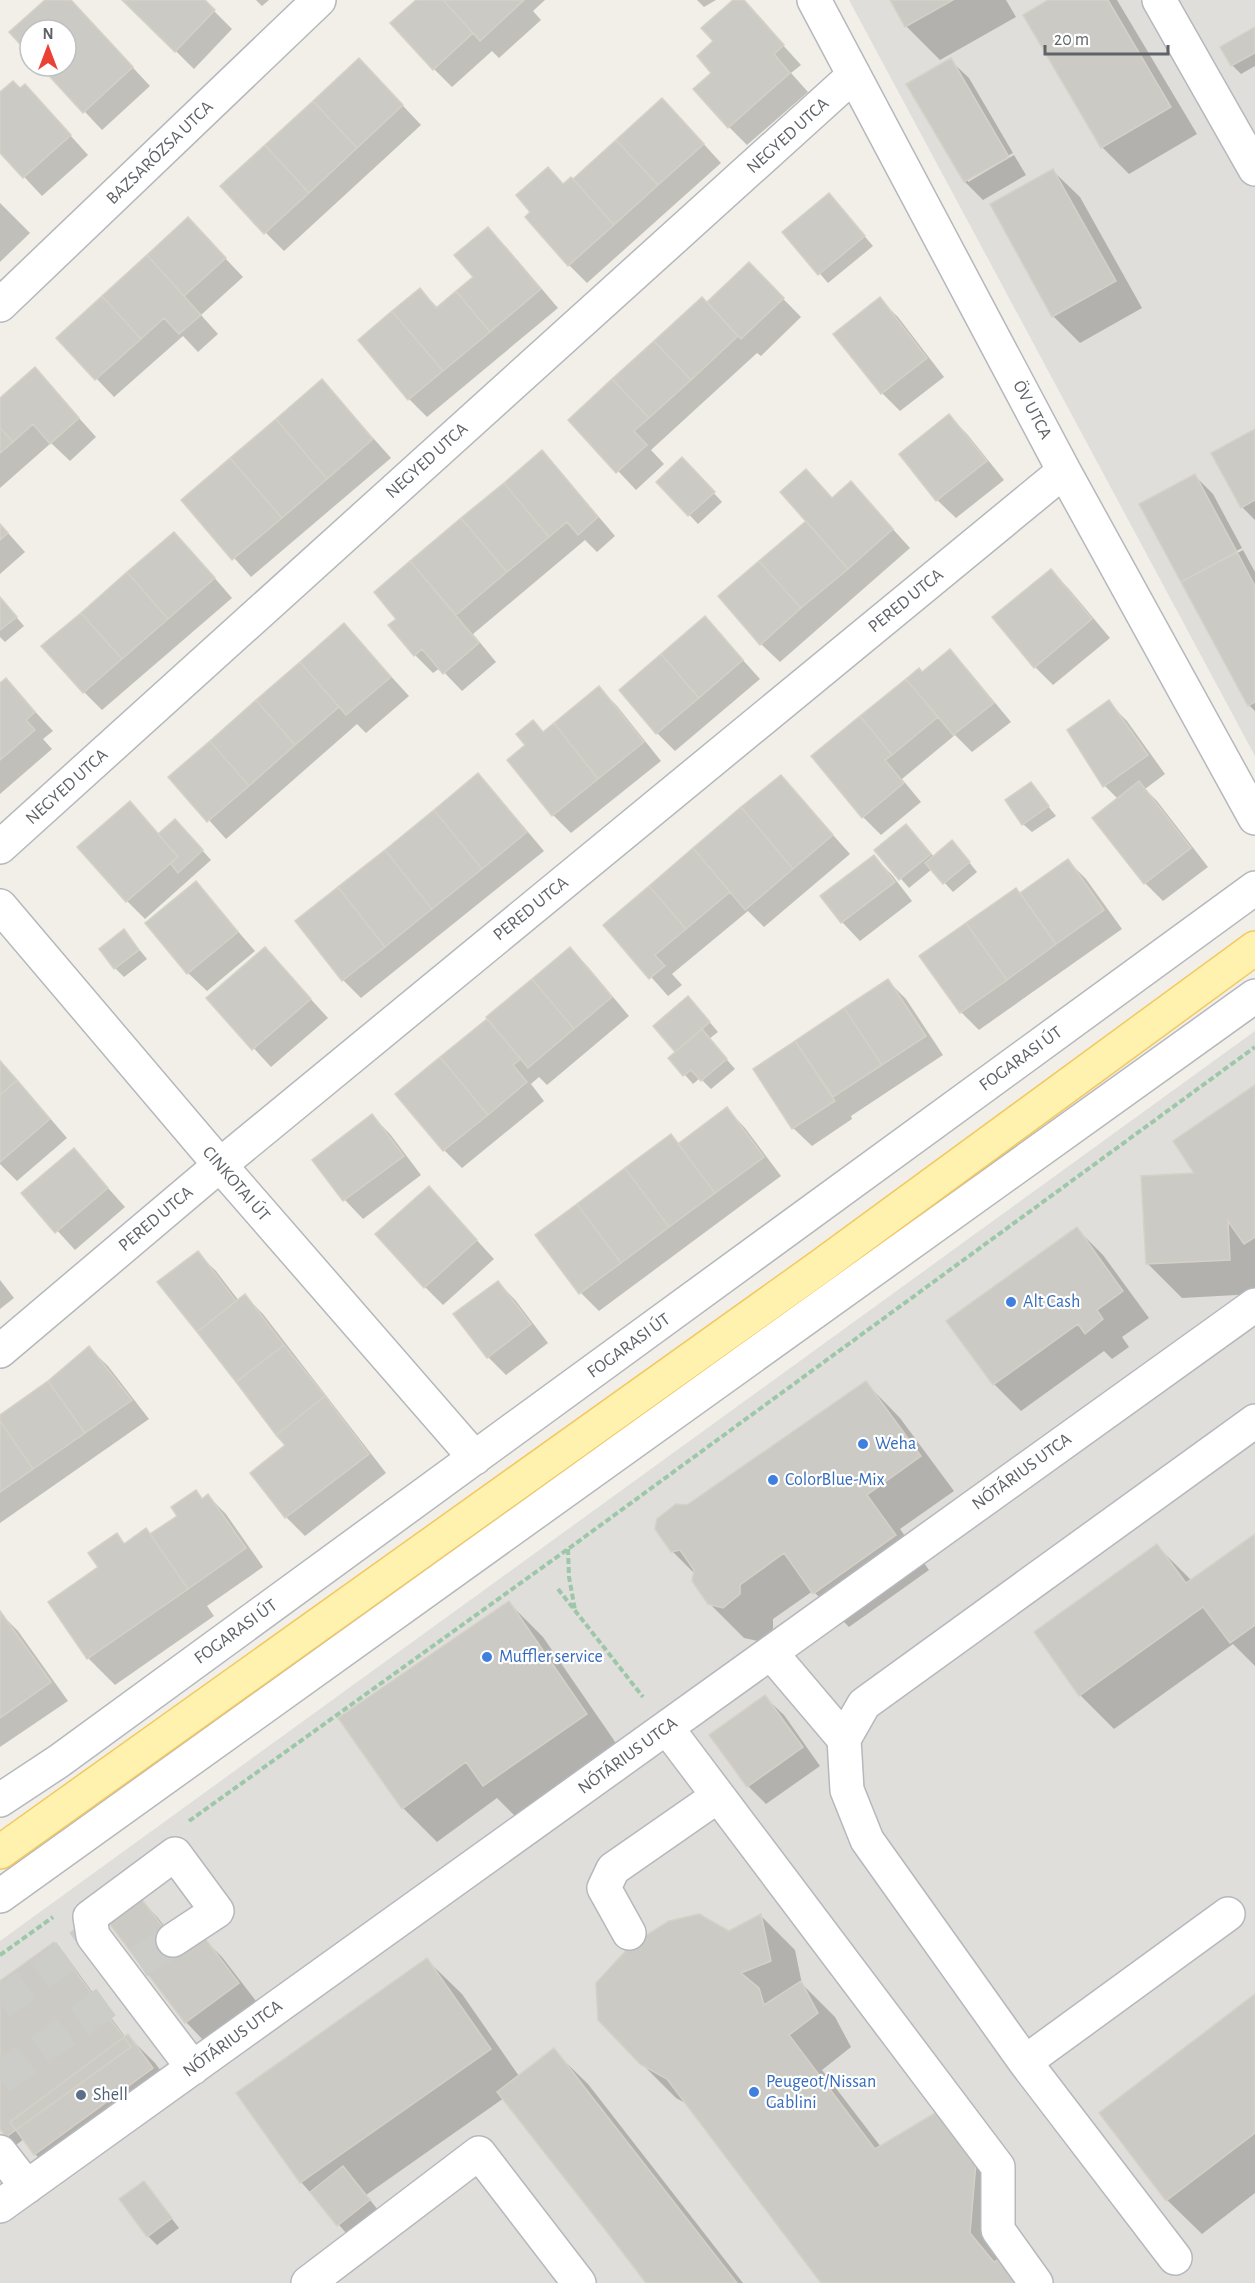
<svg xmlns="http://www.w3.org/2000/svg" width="1255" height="2283" font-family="'Alegreya Sans',sans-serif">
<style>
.industrial{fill:#e0deda}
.shadow{fill:#0003}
.building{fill:#cccac5;stroke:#d6d1c6;stroke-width:1.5}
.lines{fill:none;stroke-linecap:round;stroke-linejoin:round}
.minor-tunnel{stroke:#ccccc8;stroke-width:33;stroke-dasharray:33 16;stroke-linecap:butt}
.minor-casing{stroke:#b5b8bc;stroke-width:36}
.major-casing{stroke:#f2c960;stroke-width:36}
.path{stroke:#9cc7a9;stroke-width:4;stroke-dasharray:6 3;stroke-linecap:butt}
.minor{stroke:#fff;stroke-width:33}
.major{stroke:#fff2af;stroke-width:33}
.shop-dot{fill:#3f7fe0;stroke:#fff;stroke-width:2}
.service-dot{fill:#5c6f8a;stroke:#fff;stroke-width:2}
.labels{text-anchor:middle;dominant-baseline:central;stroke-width:4.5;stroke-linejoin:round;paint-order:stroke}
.street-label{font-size:18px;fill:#5f6368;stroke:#fff}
.shop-label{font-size:18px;fill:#366cbe;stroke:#fff;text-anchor:start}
.service-label{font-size:18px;fill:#4e5e75;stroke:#fff;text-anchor:start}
</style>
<rect width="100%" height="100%" fill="#f1efe8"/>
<!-- industrial -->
<path class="industrial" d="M849,0H1255V756Z
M1255,1031V2283H0V1941Z"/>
<!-- shadow -->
<path class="shadow" d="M47,0H70L150,86L102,130L42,66H66V30H30V53L11,33Z
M124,0H203L232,29L194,69Z
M256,0H269L262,6Z
M418,0H545L533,11L541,20L499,58L492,51L452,87L434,69Z
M697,0H716L704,7Z
M736,0H742L801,65L791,73L808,92L747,145L729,127L714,73L715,42Z
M891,0H1006L1016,17L940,60L906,26Z
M1051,0H1117L1197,134L1129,174L1102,147Z
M1255,29V66L1241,74L1232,65Z
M950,60L969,78L1013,153L968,178V182L1014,155L1026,175L983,200L965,182L908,84Z
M377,78L421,125L284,251L266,233Z
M0,94L43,105L88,155L42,196L0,151Z
M680,118L721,163L587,283L569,265L533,213L548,169L564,185Z
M1053,171L1080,197L1142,308L1080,343L1053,316Z
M829,195L873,246L828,283L784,232Z
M0,203L30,233L0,262Z
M188,219L243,277L201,315L218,334L198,352L183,336L114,397L58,338Z
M488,229L507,248L558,308L427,417L409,399L420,290L438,308L475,277Z
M749,264L801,317L761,356L757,353L651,450L664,464L636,490L570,420L707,304Z
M879,299L898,317L944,377L900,411L882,393Z
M35,369L96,437L70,461L51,443L0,488V400Z
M322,381L391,458L251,577L183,500Z
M949,416L967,434L1004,480L956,518L937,500Z
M1255,431V520L1242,507Z
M542,452L560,471L615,536L597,552L585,540L473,634L496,662L462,691L440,668L433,673L415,655L390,626L398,619L376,592Z
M691,468L722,502L698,524L658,482Z
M806,471L833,499L851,483L910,548L780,662L761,644L808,521Z
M1195,476L1213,494L1242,548L1186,577V581L1243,550L1255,572V711L1249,705L1142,505Z
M0,524L25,552L0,574Z
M192,552L232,598L102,710L84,692Z
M1051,571L1069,589L1110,638L1053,685L1035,667Z
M0,598L24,626L5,642L0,637Z
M705,618L760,679L675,751L657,733Z
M344,625L409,696L366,733L357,724L226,839L170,777Z
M950,651L968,670L1011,722L972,752L955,735L902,779L921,802L881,835L863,817L919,670L923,673Z
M6,680L53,731L43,739L52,749L0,794V685Z
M599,688L617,706L661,761L571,833L553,815L528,746L533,722L544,733Z
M1108,702L1127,721L1165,774L1145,789L1157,801L1208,867L1163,901L1145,883L1118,799L1105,786L1069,731Z
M478,775L496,794L544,851L361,998L343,980Z
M781,777L850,854L764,927L748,911L672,974L682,985L668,996L605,925Z
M1030,784L1056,816L1032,832L1023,824Z
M130,803L160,835L184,830L211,860L145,919L127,901Z
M915,835L934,857L960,851L977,872L953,892L932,869L909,888L876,850Z
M873,856L892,875L912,901L860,941L842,922L822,896Z
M1068,861L1086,879L1122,929L979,1030L961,1012L1020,894Z
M196,883L255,951L207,991L188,973Z
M124,931L147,959L124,977L115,968Z
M265,949L328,1018L271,1067L208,998Z
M570,949L588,967L629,1016L547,1085L539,1077L531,1084L544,1101L462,1168L444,1150L397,1094Z
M888,981L906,999L943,1055L851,1116L852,1119L812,1146L793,1128L755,1070Z
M697,1007L718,1032L709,1039L735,1069L711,1089L700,1078L693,1084L670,1058L677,1052L655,1026Z
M0,1060L67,1138L17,1181L0,1164Z
M1255,1087V1294L1182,1298L1147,1263L1197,1174Z
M727,1109L745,1128L781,1176L599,1311L581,1293L537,1235L671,1136L679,1145Z
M372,1116L390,1134L421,1175L363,1219L345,1200L314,1160Z
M74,1150L125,1207L75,1250L23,1193Z
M429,1188L494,1259L443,1305L425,1287Z
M1077,1229L1103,1255L1149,1318L1122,1337L1129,1347L1112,1359L1104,1351L1021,1411L994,1384Z
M197,1253L216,1271L239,1301L245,1296L263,1314L386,1473L305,1536L286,1517L252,1473L287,1446L159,1282Z
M0,1280L14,1298L0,1309Z
M498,1282L516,1301L548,1343L506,1375L488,1357Z
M89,1348L108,1366L149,1419L0,1523V1417L49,1383Z
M866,1383L900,1418L954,1491L900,1529L929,1570L849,1627L813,1591L773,1619V1629L758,1641L744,1638L709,1603L695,1574L672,1551L688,1507Z
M196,1492L203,1499L208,1496L226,1514L263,1567L207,1606L214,1616L115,1685L88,1658L117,1535L125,1544L151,1535L179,1516Z
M1255,1536V1666L1233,1644L1114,1729L1080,1695L1157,1546L1192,1581Z
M509,1603L543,1637L620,1749L519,1820L497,1798L437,1842L403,1808Z
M0,1613L18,1631L68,1701L0,1747Z
M765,1697L784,1715L820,1766L766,1804L748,1786Z
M140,1899L158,1918L185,1953L204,1939L222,1957L256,2001L204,2041L186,2022L110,1922Z
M761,1916L795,1950L802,1984L835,2017L851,2047L822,2070L881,2147L984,2140L1004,2259L1035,2283H823L689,2105L676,2098L641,2063L729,1933Z
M54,1944L63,1952L126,2038L128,2036L155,2063L179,2095L62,2181L35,2154L24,2139L16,2145L0,2126V1983Z
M427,1960L462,1994L519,2076L553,2050L588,2084L743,2283H649L504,2098L366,2195L378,2210L347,2234L339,2225L301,2182Z
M1255,1995V2193L1202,2234L1167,2200Z
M144,2183L179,2228L157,2245L148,2236Z"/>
<!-- building -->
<path class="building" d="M45,0H71L133,67L83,113L40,66H66V30H30V55L9,32Z
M122,0H205L215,10L175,52Z
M416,0H443L473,33L433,70L390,23Z
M443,0H524L480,41Z
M733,0H744L784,45L774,54L790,73L728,128L693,89L711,73L697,56L713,41L701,28Z
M890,0H953L905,27Z
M1048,0H1108L1171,107L1101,148L1023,15Z
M1255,27V53L1231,66L1220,47Z
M359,58L403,105L357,148L313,101Z
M951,58L1009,157L964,182L906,84Z
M13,81L20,88L25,84L71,135L23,178L0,153V92Z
M662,98L704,144L658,185L616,140Z
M313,101L357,148L309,193L265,145Z
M616,140L658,185L614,225L573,179Z
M265,145L309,193L264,234L220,186Z
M548,167L563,184L571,177L573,179L614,225L568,266L525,217L530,212L516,195Z
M1053,169L1116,281L1052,317L990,204Z
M829,193L865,236L818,275L782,232Z
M188,217L226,258L184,296L147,255Z
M488,227L541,289L490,332L456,291L473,277L454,255Z
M147,255L201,315L179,334L164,318L141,339L102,296Z
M749,262L784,298L741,339L707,302Z
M420,288L436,308L456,291L490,332L443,371L392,311Z
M102,296L141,339L95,380L56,338Z
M702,297L738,336L691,380L654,341Z
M880,297L927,358L881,394L833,334Z
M392,311L443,371L408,400L358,340Z
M654,341L691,380L649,418L612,379Z
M35,367L79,418L50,444L33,424L13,442L0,428V398Z
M322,379L373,439L327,479L276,419Z
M612,379L649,418L634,431L647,445L616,473L568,420Z
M949,414L987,461L936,501L899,454Z
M276,419L327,479L282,518L230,458Z
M0,428L13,442L0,453Z
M1255,429V500L1241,508L1211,453Z
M542,450L598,517L578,535L567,522L549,537L504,483Z
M682,457L715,492L688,516L656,482Z
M230,458L282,518L232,560L181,500Z
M806,469L832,498L851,481L893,529L848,569L780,492Z
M1195,474L1237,552L1181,582L1139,504Z
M504,483L549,537L507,572L461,518Z
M461,518L507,572L456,615L410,561Z
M806,521L848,569L801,608L759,561Z
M0,524L8,533L0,540Z
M174,532L215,578L168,619L127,572Z
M1237,552L1255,586V702L1248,706L1181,582Z
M410,561L479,643L443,674L422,649L414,656L388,625L396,619L374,592Z
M759,561L801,608L760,645L718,596Z
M1051,569L1092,619L1034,668L992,617Z
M127,572L168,619L122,659L81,613Z
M0,597L17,617L0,630Z
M81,613L122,659L83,693L41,646Z
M705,616L743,660L699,698L661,654Z
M344,623L391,677L346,715L300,662Z
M950,649L994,703L953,735L906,679L919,668L922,672Z
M661,654L699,698L656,734L619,690Z
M300,662L339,707L295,745L256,700Z
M6,678L35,712L26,720L35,730L0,760V683Z
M906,679L938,717L892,755L860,716Z
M599,686L644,742L598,779L554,723Z
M256,700L295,745L249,786L210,741Z
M1109,700L1148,755L1103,787L1067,730Z
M860,716L892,755L885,760L904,783L862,818L811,756Z
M533,720L543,732L554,723L598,779L552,816L507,760L525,745L516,734Z
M210,741L249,786L207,822L168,777Z
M478,773L527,832L482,869L434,810Z
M781,775L833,835L793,869L741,807Z
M1139,781L1191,848L1144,884L1092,818Z
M1031,782L1049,806L1022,825L1005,800Z
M130,801L178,857L126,902L77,847Z
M741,807L793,869L745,910L693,848Z
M434,810L482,869L432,909L385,850Z
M175,819L203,850L178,873L170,863L178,857L158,834Z
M906,824L931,854L899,880L874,850Z
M952,840L970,862L943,884L925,863Z
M693,848L730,892L686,929L649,886Z
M385,850L432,909L385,947L338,887Z
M874,855L895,882L841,923L820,896Z
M1068,859L1104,910L1056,944L1020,893Z
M196,881L238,932L187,974L145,923Z
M649,886L686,929L655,955L665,966L649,979L603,925Z
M338,887L385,947L342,981L295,921Z
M1016,888L1056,944L1007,980L966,923Z
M966,923L1007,980L960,1013L919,956Z
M124,929L139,950L114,969L99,949Z
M265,947L311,999L252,1050L206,998Z
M570,947L612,997L574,1029L532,979Z
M532,979L574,1029L528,1068L486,1017Z
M888,979L926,1036L882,1065L844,1008Z
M688,996L710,1022L675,1052L653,1026Z
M844,1008L882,1065L833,1097L795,1041Z
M487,1019L521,1059L513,1065L527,1082L488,1115L440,1057Z
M702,1029L727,1059L701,1081L691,1070L683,1076L668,1058Z
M795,1041L835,1101L792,1129L753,1069Z
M440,1057L488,1115L443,1151L395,1094Z
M0,1061L17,1080L0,1095Z
M17,1080L50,1119L0,1162V1095Z
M1255,1085V1237L1244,1244L1228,1221L1230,1260L1146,1264L1141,1176L1194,1173L1173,1141Z
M727,1107L764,1157L715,1193L678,1144Z
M372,1114L404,1156L343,1201L312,1160Z
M671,1134L715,1193L669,1227L625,1168Z
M74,1148L108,1188L55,1233L21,1193Z
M625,1168L669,1227L621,1263L577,1204Z
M429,1186L477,1240L424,1288L375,1234Z
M577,1204L621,1263L579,1294L535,1235Z
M1077,1227L1123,1291L1097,1310L1103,1319L1085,1334L1078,1324L993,1385L946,1321Z
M198,1251L236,1301L197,1332L157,1282Z
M498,1281L531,1324L487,1358L453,1314Z
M245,1294L284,1345L236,1382L197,1332Z
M284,1345L325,1396L276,1435L236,1382Z
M89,1346L132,1400L85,1433L48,1381Z
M48,1381L85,1433L33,1469L0,1421V1415Z
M866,1381L921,1456L867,1495L896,1535L813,1594L784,1553L740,1585V1594L723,1608L708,1604L692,1581L694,1570L680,1550L671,1552L655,1529L657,1519L676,1504L687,1505Z
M325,1396L369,1454L285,1518L250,1473L285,1445L276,1435Z
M0,1421L33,1469L0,1492Z
M196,1490L202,1499L208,1494L246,1548L188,1589L150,1534L177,1516L171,1507Z
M146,1528L188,1589L87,1659L48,1602L98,1567L88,1553L117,1533L124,1544Z
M1255,1534V1625L1230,1643L1203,1607L1079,1696L1034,1632L1157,1544L1186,1583Z
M509,1601L587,1714L483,1786L466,1762L402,1809L338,1718Z
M0,1611L51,1682L0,1718Z
M765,1695L803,1747L747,1787L709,1735Z
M140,1897L183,1953L204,1937L239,1983L185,2023L108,1922Z
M699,1914L729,1931L761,1914L771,1961L741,1973L759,1988L764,2005L801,1981L818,2013L789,2035L875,2149L950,2104L977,2151L970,2233L994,2262L1009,2255L1029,2283H821L667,2079L640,2064L598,2020L596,1983L632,1944L669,1921Z
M54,1942L131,2047L6,2137L0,2129V1981Z
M427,1958L491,2049L300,2183L236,2093Z
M1255,1994V2133L1166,2201L1099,2113Z
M128,2034L153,2068L34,2155L10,2122Z
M554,2048L737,2283H646L607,2232L497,2092Z
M343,2166L370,2200L337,2226L310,2192Z
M144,2181L172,2218L147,2237L119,2199Z"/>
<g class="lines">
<!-- minor-tunnel -->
<path class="minor-tunnel" d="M138,1962L173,1940
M0,2004L93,1936
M0,2079L131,1984"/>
<!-- minor casing -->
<g class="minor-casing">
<path id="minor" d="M814,0L1064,471L1255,818
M1159,0L1255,169
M0,305L319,0
M0,847L854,75
M0,906L220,1165L475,1458
M0,1351L220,1165L1064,471
M771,1653L844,1739L847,1790L867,1840L1025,2062L1175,2258
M667,1728L998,2167V2230L1036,2283
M844,1739L864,1704L1255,1421
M0,1800L59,1761L1255,888
M0,1896L1255,996
M629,1933L604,1888L613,1869L718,1796
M173,1940L217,1911L175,1854L90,1917L93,1936L193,2068
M1025,2062L1228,1914
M0,2152L27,2187
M0,2206L1255,1305
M308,2283L479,2153L579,2283"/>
</g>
<!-- major casing -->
<g class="major-casing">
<path id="major" d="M0,1852L821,1266L1255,948"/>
</g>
<!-- path -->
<path class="path" d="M568,1549L569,1577L575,1610
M558,1589L643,1697
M189,1821L568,1549L1255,1047
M0,1955L53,1917"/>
<!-- minor -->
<use href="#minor" class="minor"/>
<!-- major -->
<use href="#major" class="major"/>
</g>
<!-- markers -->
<g class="shop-dot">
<circle cx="1011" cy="1302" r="6"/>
<circle cx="863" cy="1444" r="6"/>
<circle cx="773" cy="1480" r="6"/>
<circle cx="487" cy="1657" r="6"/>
<circle cx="754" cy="2092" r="6"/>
</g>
<circle class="service-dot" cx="81" cy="2095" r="6"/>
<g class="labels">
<!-- street labels -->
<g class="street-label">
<text transform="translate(788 136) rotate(-42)">NEGYED UTCA</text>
<text transform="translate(160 153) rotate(-44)">BAZSARÓZSA UTCA</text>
<text transform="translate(1032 410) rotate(62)">ÖV UTCA</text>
<text transform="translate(427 461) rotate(-42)">NEGYED UTCA</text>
<text transform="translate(906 601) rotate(-39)">PERED UTCA</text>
<text transform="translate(67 787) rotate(-42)">NEGYED UTCA</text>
<text transform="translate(531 909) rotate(-39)">PERED UTCA</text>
<text transform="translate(1021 1059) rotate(-36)">FOGARASI ÚT</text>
<text transform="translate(236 1184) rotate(49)">CINKOTAI ÚT</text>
<text transform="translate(156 1219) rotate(-40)">PERED UTCA</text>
<text transform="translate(629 1346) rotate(-36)">FOGARASI ÚT</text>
<text transform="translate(1022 1472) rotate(-36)">NÓTÁRIUS UTCA</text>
<text transform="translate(236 1632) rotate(-36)">FOGARASI ÚT</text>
<text transform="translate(628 1756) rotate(-36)">NÓTÁRIUS UTCA</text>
<text transform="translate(233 2039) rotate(-36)">NÓTÁRIUS UTCA</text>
</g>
<!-- shop labels -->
<g class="shop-label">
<text x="1023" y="1302">Alt Cash</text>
<text x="875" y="1444">Weha</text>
<text x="785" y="1480">ColorBlue-Mix</text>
<text x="499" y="1657">Muffler service</text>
<text x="766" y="2082">Peugeot/Nissan<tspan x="766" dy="21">Gablini</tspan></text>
</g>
<!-- service labels -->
<g class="service-label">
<text x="93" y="2095">Shell</text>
</g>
</g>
<!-- north arrow -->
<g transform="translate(48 48)"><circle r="28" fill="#ffffff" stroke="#bfc1c3" stroke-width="1.5"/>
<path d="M0-4.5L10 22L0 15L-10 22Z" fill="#ea4335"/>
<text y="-9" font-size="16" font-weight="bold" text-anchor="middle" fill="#5f6368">N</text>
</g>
<!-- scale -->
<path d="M1045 45v9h123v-9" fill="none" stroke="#5f6368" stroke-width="3"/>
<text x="1054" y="45" font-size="18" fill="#5f6368" stroke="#ffffff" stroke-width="4.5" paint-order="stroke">20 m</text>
</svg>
